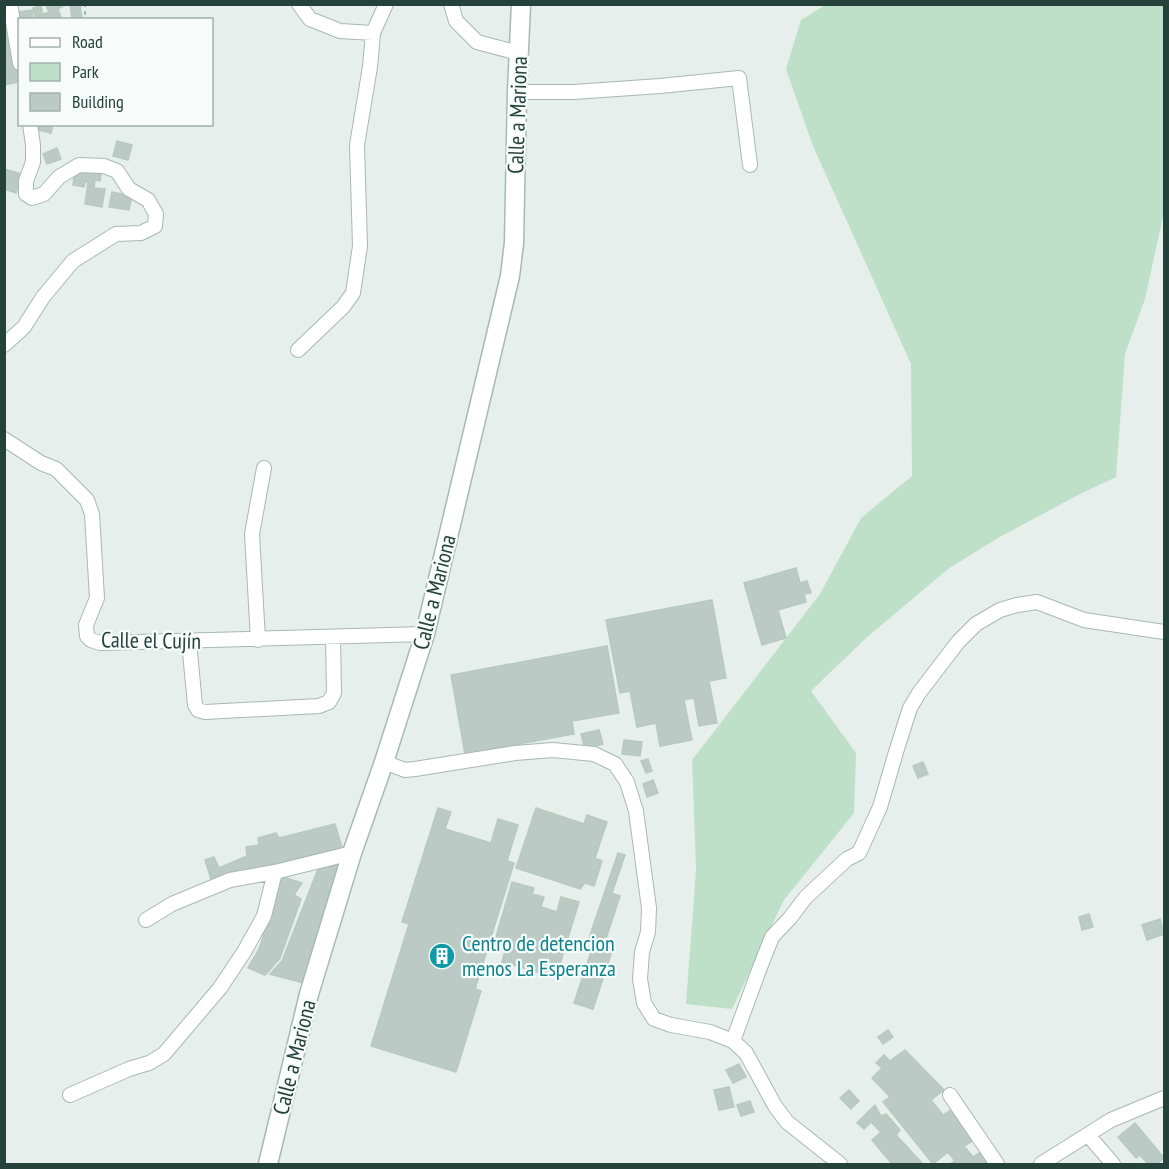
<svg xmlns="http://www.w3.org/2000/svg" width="1169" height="1169" font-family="'PT Sans Narrow',sans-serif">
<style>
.green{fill:#bfe0c8}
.building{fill:#bbcac4;stroke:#b8c9c2;stroke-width:1.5}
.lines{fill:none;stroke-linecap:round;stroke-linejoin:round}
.street-casing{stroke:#a8b8b2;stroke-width:16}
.secondary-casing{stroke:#a4bbb3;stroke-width:21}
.path{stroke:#86b3a5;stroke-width:2;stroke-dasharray:3 4.5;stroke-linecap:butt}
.street{stroke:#fff;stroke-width:14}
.secondary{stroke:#fff;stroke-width:18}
.labels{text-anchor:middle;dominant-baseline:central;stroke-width:4.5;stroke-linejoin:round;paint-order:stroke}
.street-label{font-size:22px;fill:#24423a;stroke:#f7fbf9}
.culture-label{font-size:22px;fill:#0d838f;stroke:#f7fbf9;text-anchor:start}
</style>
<rect width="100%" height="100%" fill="#e6efeb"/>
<!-- green -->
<path class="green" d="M827,4L1164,5V212L1145,299L1125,354L1116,477L1078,495L998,538L948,569L865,639L811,691L856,753L854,813L784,900L732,1009L686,1004L696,870L692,760L820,594L861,518L912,476L911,364L813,146L786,69L801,20Z"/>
<!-- building -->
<path class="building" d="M66,4L58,9L61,17L54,20H46L44,14L49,12L46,5Z
M70,4H80L82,20H72Z
M41,6L44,20H36L33,8Z
M32,10L33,20H20V29L17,12Z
M10,31L19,82L4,85V32Z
M36,124H53L51,133L34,129Z
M117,141L132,145L128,160L113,156Z
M57,148L61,159L47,164L43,154Z
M4,169L22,174L16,193L4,189Z
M75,170L101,174L100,181L95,180L94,188L105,189L102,207L85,204L88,182H85L84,187L73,185Z
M112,192L132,196L129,210L109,207Z
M796,568L800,583L807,581L811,593L804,594L806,602L778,610L786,638L762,645L744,583Z
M712,600L726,678L709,681L717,723L699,726L694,698L684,700L692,740L660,746L656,723L637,727L630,691L620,693L606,620Z
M607,646L619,713L572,721L574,734L465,754L451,675Z
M599,730L603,744L585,749L581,734Z
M624,740L642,742L640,756L622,754Z
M648,759L652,771L646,773L641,761Z
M923,762L928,774L918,778L913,766Z
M653,780L658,793L647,797L643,784Z
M438,808L451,812L445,829L491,843L498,819L518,825L507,861L514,863L475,989L481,991L456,1072L371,1046L409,924L402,922Z
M536,808L584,824L587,815L607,822L595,858L602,861L594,886L585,883L580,889L516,868Z
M335,824L342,847L211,879L205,860L214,857L219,868L247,856L246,847L259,845L258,838L276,833L279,838Z
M618,853L625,855L612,893L620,896L605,942L614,945L593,1009L574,1003L595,940L589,938Z
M320,864L340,865L304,983L270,974L282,961Z
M283,877L302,883L294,895L301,899L280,958L265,975L248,968L259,949Z
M512,882L534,888L532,894L544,897L541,907L557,912L561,897L579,902L560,964L552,961L548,975L502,962L505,951L493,947Z
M1089,914L1093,927L1082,930L1079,917Z
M1160,919L1164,934L1147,940L1142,925Z
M888,1030L893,1037L883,1044L878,1037Z
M905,1050L944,1090L931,1100L943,1115L955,1107L977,1138L964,1146L973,1157L984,1150L994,1164H950L955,1161L948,1152L933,1164L883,1102L890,1097L872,1078L882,1068L876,1063L884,1055L890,1061Z
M739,1064L746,1077L733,1083L726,1070Z
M729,1087L734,1107L719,1110L714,1090Z
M849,1090L859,1101L851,1109L840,1098Z
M750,1101L754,1112L741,1116L737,1105Z
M875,1105L881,1116L886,1114L900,1130L896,1135L923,1164H892L872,1140L881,1132L871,1122L864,1129L857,1123Z
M1135,1123L1164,1158L1157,1164H1148L1140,1155L1136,1158L1118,1137Z"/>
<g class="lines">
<!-- street casing -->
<g class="street-casing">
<path id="street" d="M10,4L20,63
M299,4L310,19L340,31L373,33
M451,4L456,21L477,42L518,53
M517,92H574L660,86L739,78L750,165
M4,345L24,327L43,297L73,261L116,234L141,233L155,226L156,214L148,200L129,189L117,171L104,166L79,165L59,177L44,194L32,198L26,194V181L33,162V145L30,124
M298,350L343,307L353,293L360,246L357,145L370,67L373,33L386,4
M4,439L41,463L56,469L87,500L92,514L97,598L86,625L87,636L91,640L100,643L425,634
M258,640L252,534L264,468
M189,642L195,705L198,710L205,712L319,706L329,702L334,693L333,637
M384,762L405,770L415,769L515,753L553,750L594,754L615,764L627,782L636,811L649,908L648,932L642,952L640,979L644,1003L654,1019L671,1025L710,1032L733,1041L746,1053L775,1106L787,1122L840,1164
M146,920L172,904L230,880L275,872L352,853
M733,1041L759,970L772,937L790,918L806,897L847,859L859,853L880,807L896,752L910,708L919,693L958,642L976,624L1000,610L1017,605L1037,602L1084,620L1164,632
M70,1095L129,1069L149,1063L164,1054L220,988L244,952L264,916L275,872
M950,1095L997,1164
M1088,1135L1113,1164
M1041,1164L1111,1120L1164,1098"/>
</g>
<!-- secondary casing -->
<g class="secondary-casing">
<path id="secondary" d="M268,1164L309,994L352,853L384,762L425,634L510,276L514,243L517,92L521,4"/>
</g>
<!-- path -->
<path class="path" d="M85,4V20"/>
<!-- street -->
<use href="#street" class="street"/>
<!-- secondary -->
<use href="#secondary" class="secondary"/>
</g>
<!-- icons -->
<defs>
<g id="building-disc" transform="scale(1.35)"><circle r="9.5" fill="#0f9aa8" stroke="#f7fbf9"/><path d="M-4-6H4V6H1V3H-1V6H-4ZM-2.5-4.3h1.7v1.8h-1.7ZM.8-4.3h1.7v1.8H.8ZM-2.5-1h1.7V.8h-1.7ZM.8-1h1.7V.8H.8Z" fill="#fff"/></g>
</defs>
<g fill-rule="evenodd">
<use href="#building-disc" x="442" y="956"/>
</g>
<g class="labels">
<!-- street labels -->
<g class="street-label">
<text transform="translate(517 115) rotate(-88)">Calle a Mariona</text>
<text transform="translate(434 592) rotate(-76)">Calle a Mariona</text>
<text transform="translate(151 640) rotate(1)">Calle el Cujín</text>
<text transform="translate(294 1057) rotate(-76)">Calle a Mariona</text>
</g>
<!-- culture labels -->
<g class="culture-label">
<text x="462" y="943">Centro de detencion<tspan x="462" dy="25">menos La Esperanza</tspan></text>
</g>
</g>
<!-- border -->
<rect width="1169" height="1169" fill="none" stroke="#24423a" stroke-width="12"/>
<!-- legend -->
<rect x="18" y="18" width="195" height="108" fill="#f7fbf9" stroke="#a3b1ad" stroke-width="1.5"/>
<rect x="30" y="38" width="30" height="9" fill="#ffffff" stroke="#a3b1ad" stroke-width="1.5"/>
<text x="72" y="48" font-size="18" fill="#24423a">Road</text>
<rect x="30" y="63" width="30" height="18" fill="#bfe0c8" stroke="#a3b1ad" stroke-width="1.5"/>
<text x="72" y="78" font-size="18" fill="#24423a">Park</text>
<rect x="30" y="93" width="30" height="18" fill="#bbcac4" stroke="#a3b1ad" stroke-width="1.5"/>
<text x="72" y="108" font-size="18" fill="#24423a">Building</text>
</svg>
